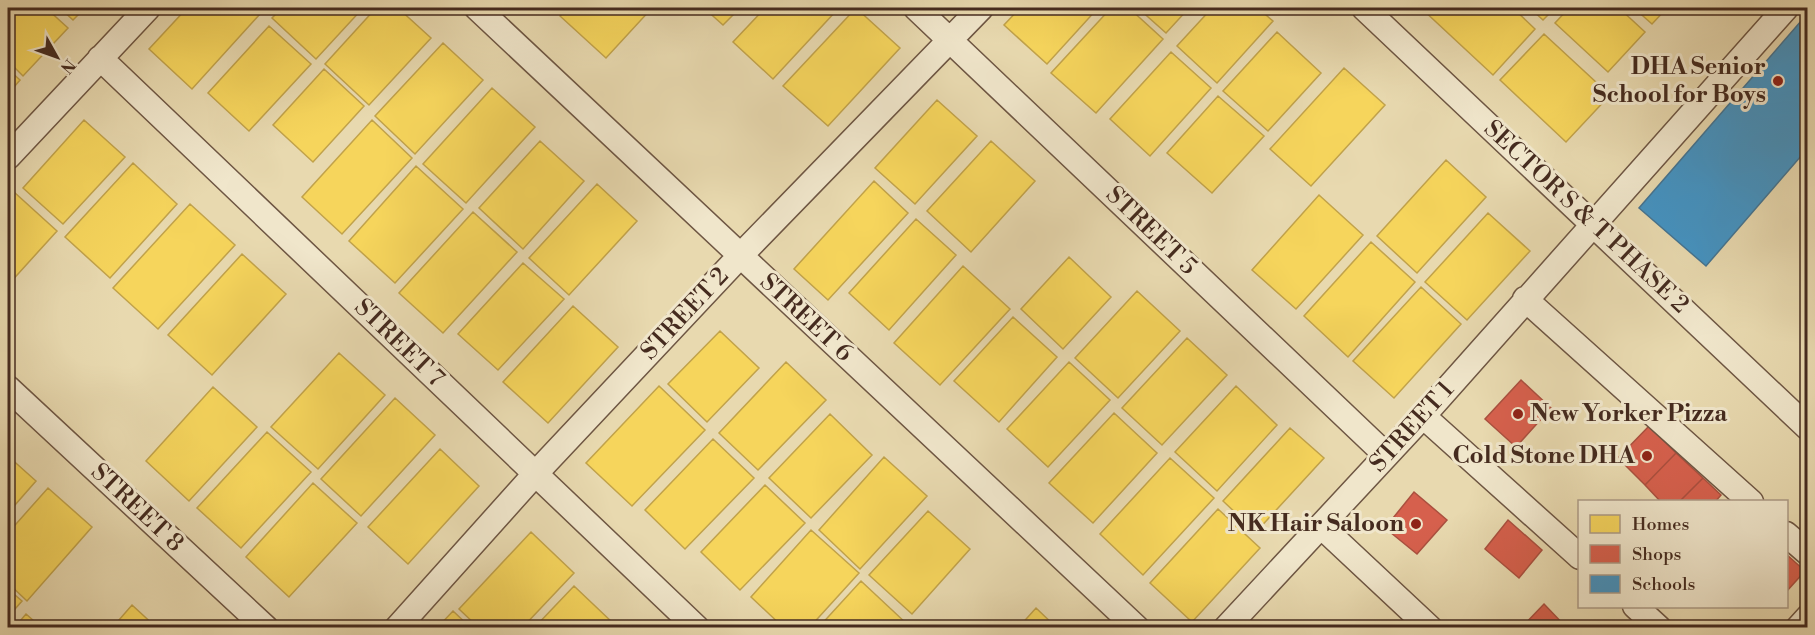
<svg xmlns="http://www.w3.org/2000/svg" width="1815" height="635" font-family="'Libre Bodoni',serif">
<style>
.homes{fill:#f6d55c;stroke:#c1a24a;stroke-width:1.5}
.shops{fill:#d6604d;stroke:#aa503f;stroke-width:1.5}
.schools{fill:#4393c3;stroke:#447492;stroke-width:1.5}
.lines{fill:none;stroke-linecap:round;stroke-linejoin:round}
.street-casing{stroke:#6e5643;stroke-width:27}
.street{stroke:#f0e6cb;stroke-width:24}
.poi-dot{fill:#8f2418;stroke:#f0e6cb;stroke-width:2}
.labels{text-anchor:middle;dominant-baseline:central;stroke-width:6;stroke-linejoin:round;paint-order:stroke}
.poi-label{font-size:24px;font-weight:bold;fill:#452b1f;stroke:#f0e6cb;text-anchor:end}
.street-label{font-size:24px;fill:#452b1f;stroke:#f0e6cb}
</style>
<rect width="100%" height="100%" fill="#e8d9af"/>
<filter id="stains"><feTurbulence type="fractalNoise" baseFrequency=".00333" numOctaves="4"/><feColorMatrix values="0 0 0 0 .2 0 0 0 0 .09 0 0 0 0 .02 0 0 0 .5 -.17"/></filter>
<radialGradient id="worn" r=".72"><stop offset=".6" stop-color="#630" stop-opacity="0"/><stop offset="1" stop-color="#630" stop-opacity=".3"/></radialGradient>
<!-- homes -->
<path class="homes" d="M8,8H46L68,28L23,76L8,61Z
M60,8H85L73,20Z
M187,8H252L260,14L192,89L149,49Z
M282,8H363L316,59L272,18Z
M376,8H398L431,38L369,105L325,64Z
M567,8H652L606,58L560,16Z
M704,8H740L723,25Z
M765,8H832L836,11L773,79L733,42Z
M856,8L900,48L828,126L783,86Z
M1020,8H1098L1047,64L1004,25Z
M1111,8H1129L1163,39L1096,113L1051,73Z
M1138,8H1189L1166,33Z
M1212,8H1258L1273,21L1217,83L1177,46Z
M1421,8H1513L1535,29L1493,75Z
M1530,8H1555L1543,20Z
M1569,8H1619L1645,32L1608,72L1555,23Z
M1634,8H1667L1652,24Z
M269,26L311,64L249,131L208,93Z
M1277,32L1321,73L1268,131L1223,91Z
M1544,34L1610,95L1566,142L1500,80Z
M443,43L483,80L415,154L375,116Z
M1171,52L1211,88L1150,156L1110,119Z
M1344,68L1385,105L1311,186L1270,149Z
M8,69L20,80L8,94Z
M324,69L364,106L313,162L273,125Z
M492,88L535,127L466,203L423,164Z
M1218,96L1264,136L1212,193L1167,153Z
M937,100L977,136L915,204L875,168Z
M84,120L125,157L63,224L23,188Z
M372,120L412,158L342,234L302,197Z
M540,141L584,181L523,249L479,208Z
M991,141L1035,181L971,252L927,211Z
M1446,160L1486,197L1417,273L1377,236Z
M133,163L177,204L110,278L65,237Z
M416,166L463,209L395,283L349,241Z
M874,181L908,213L828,300L794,269Z
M597,184L637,221L569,295L529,258Z
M14,192L57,231L8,285V198Z
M1319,195L1363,235L1296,309L1252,270Z
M190,204L235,245L158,329L113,288Z
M473,212L517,252L443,333L399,293Z
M1488,213L1530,251L1467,320L1425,282Z
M916,219L956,255L889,330L849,293Z
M1371,242L1415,282L1348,357L1304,316Z
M242,254L286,294L212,375L168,335Z
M1069,257L1111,297L1063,349L1021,309Z
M523,263L564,299L498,370L458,334Z
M963,266L1010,309L940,385L894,343Z
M1421,287L1461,324L1394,398L1353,361Z
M1137,291L1180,331L1118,398L1075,358Z
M573,306L618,347L548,423L503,382Z
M1013,317L1057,357L999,422L954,381Z
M720,331L759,368L707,422L668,384Z
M1187,338L1227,375L1162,445L1122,408Z
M339,353L385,395L318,469L271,427Z
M786,362L826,400L758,470L719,433Z
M1069,362L1110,400L1048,467L1007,429Z
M659,386L705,430L632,506L586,463Z
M1236,386L1277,425L1217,491L1175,452Z
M213,387L257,427L189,501L146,461Z
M395,398L435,435L361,516L321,479Z
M1114,413L1157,453L1093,523L1049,483Z
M830,414L872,455L811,518L769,478Z
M1290,428L1324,458L1256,532L1223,501Z
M267,432L311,472L241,548L197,508Z
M713,439L754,478L685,549L645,510Z
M440,449L479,486L408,564L368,527Z
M8,456L36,481L8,513Z
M884,457L927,496L860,569L819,530Z
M1170,458L1214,498L1143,575L1100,534Z
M313,483L357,523L289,597L246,557Z
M765,485L805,523L740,590L701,552Z
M48,488L92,527L27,601L8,583V533Z
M1218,509L1260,548L1192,622L1150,583Z
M928,511L970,549L912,614L869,575Z
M811,530L859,573L809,628H784L751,597Z
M531,532L574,573L522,628H479L459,609Z
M861,581L907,624L904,628H818Z
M574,586L613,623L609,628H534Z
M8,589L22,601L8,617Z
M132,605L157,628H112Z
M1036,608L1057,628H1018Z
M453,611L471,628H437Z
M26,614L42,628H14Z"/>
<!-- shops -->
<path class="shops" d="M1521,380L1551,408L1516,447L1485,419Z
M1649,426L1676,453L1645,485L1618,458Z
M1676,453L1703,478L1679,502H1661L1645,485Z
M1703,478L1721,495L1715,502H1679Z
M1414,492L1447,520L1417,554L1385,528Z
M1508,520L1542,550L1519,578L1485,549Z
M1786,554L1805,571L1786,592Z
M1544,604L1567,628H1521Z"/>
<!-- schools -->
<path class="schools" d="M1808,13V148L1706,266L1639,208Z"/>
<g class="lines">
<!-- street casing -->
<g class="street-casing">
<path id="street" d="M477,8L1137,628
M916,8L1386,455
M1364,8L1808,428
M100,58L697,628
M8,157L148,8
M1525,299L1751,502
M8,388L266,628
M1423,416L1580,557
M1322,527L1430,628
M1786,534L1808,553
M1635,606L1659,628
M397,628L536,473L740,256L981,8
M1226,628L1423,416L1786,8
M1798,628L1808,617"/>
</g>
<!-- street -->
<use href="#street" class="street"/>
</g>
<!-- markers -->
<g class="poi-dot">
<circle cx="1778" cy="81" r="6"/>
<circle cx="1518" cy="414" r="6"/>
<circle cx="1647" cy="456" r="6"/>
<circle cx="1416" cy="524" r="6"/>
</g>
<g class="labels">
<!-- poi labels -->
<g class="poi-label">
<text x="1766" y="67">DHA Senior<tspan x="1766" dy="28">School for Boys</tspan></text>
<text x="1530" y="414" text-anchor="start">New Yorker Pizza</text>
<text x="1635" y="456">Cold Stone DHA</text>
<text x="1404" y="524">NK Hair Saloon</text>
</g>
<!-- street labels -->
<g class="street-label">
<text transform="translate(1586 217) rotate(43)">SECTOR S &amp; T PHASE 2</text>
<text transform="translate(1151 231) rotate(44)">STREET 5</text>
<text transform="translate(685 314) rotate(-47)">STREET 2</text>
<text transform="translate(806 318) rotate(43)">STREET 6</text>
<text transform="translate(399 343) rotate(44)">STREET 7</text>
<text transform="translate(1412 427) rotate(-48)">STREET 1</text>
<text transform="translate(137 508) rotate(43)">STREET 8</text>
</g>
</g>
<!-- margin -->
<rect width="1815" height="635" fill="none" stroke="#e8d9af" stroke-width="30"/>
<rect x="9" y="9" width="1797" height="617" fill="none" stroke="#452b1f" stroke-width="3"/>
<rect x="15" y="15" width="1785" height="605" fill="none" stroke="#452b1f" stroke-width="1.5"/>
<!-- legend -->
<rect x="1578" y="500" width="210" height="108" fill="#f0e6cb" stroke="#ac9b86" stroke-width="1.5"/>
<rect x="1590" y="515" width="30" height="18" fill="#f6d55c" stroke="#ac9b86" stroke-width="1.5"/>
<text x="1632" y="530" font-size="18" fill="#452b1f">Homes</text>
<rect x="1590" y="545" width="30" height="18" fill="#d6604d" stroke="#ac9b86" stroke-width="1.5"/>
<text x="1632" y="560" font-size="18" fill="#452b1f">Shops</text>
<rect x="1590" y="575" width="30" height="18" fill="#4393c3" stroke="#ac9b86" stroke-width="1.5"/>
<text x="1632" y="590" font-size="18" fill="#452b1f">Schools</text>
<!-- north arrow -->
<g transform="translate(57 57) rotate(130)" stroke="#f0e6cb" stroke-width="4.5" paint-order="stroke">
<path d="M0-4.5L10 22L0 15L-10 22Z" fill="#452b1f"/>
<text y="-9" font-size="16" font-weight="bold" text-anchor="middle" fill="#452b1f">N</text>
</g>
<rect width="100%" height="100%" filter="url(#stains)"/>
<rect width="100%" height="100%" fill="url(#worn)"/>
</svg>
